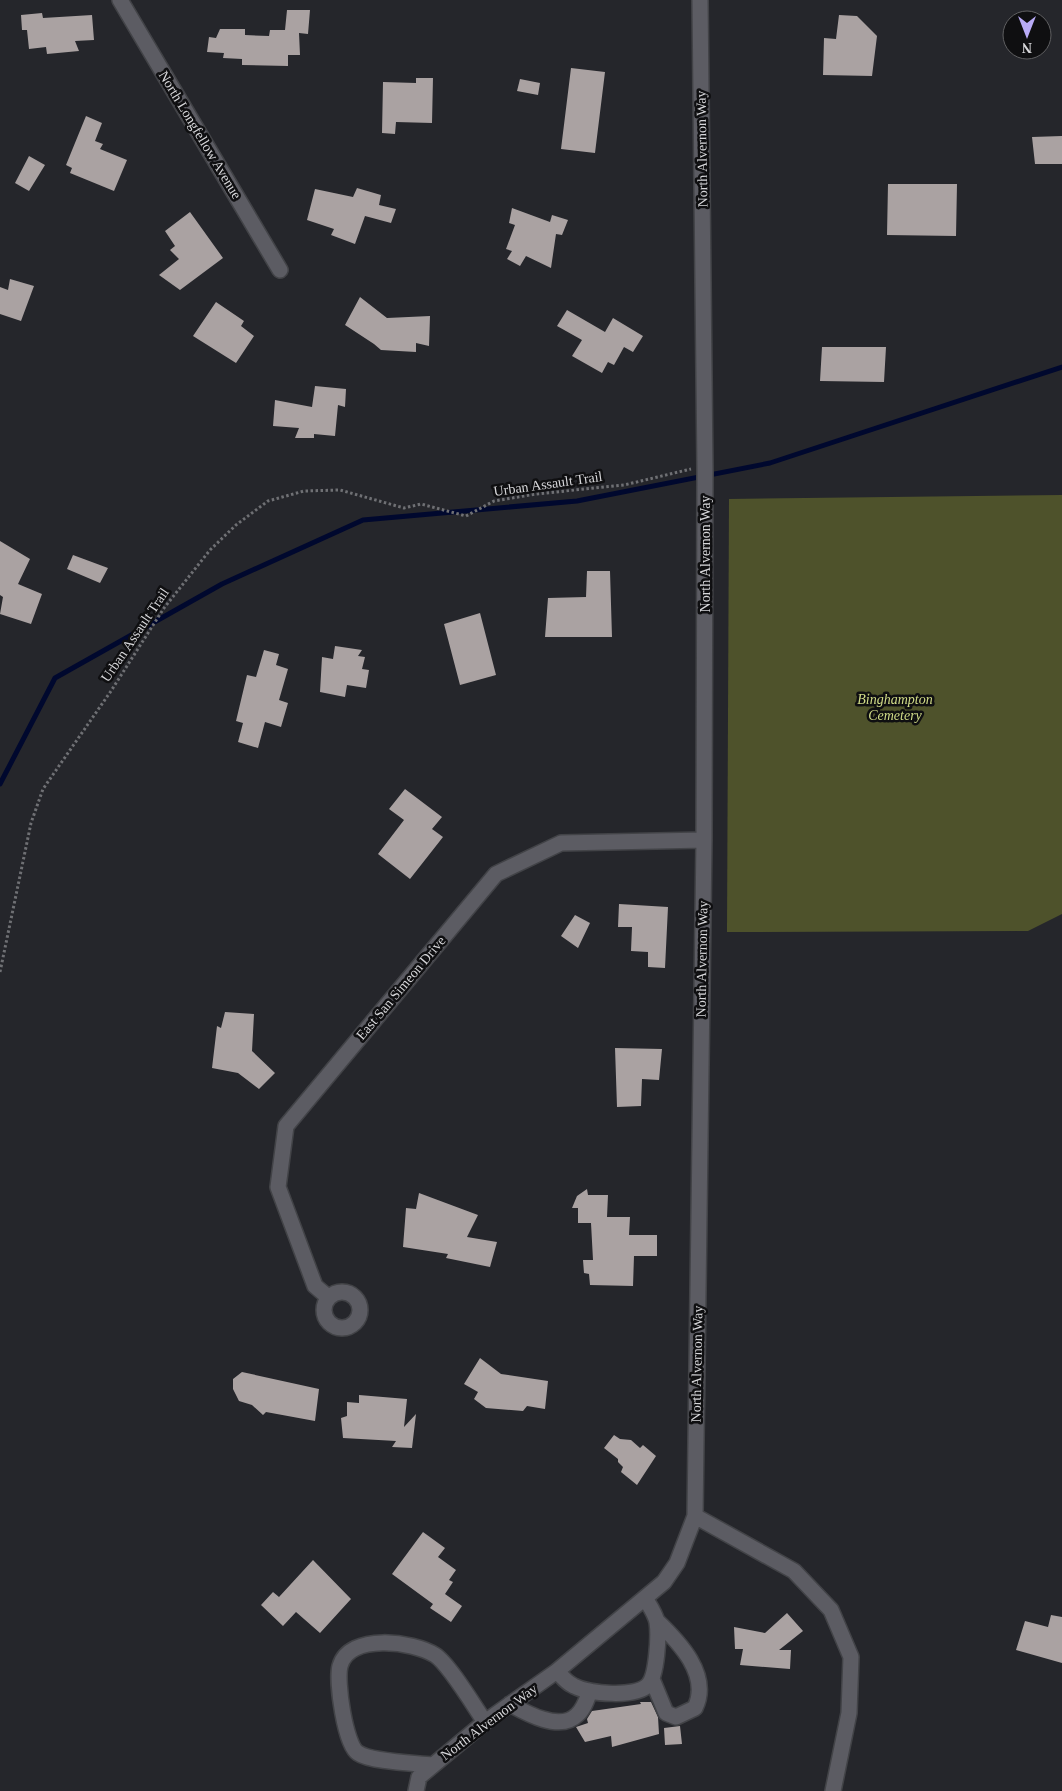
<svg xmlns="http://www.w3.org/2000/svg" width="1062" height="1791" font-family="'Times New Roman',serif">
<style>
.green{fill:#4e522b}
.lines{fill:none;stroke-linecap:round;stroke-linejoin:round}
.stream{stroke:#00082e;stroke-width:5}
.building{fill:#aaa2a2}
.minor-casing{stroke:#424347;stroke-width:18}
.path{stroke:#6f7074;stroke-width:3;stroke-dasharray:2.5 2.5;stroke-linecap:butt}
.minor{stroke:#5c5c63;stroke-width:15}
.labels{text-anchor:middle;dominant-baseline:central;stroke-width:5;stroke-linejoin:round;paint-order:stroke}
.street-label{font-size:14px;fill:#d7d7da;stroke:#0f0f11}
.park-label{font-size:14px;font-style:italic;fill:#d0db87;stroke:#0f0f11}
</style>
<rect width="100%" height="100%" fill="#25262b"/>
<!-- green -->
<path class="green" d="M1062,495V914L1028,931L727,932L729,499Z"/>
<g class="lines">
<!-- stream -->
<path class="stream" d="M0,784L55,678L222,584L363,520L577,501L770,463L1062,367"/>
</g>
<!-- building -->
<path class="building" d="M287,10H310L308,34L299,33L300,55H288V66L242,65V59L223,58L224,53L207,52L209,37L216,38L220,29H245V35L269,36L270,30H285Z
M42,13L43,18L92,15L94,40L75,41L79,51L47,54L46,47L29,49L27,30H22L21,15Z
M839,15L857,16L877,36L872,76L823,75L824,38L836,39Z
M571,68L605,72L595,153L561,149Z
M416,78H433L432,123L396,122L395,134L382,133L383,82L416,83Z
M520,79L540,83L538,95L517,91Z
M86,116L102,123L95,141L103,144L100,149L127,160L114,191L70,173L72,168L66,165Z
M1062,136V164H1035L1032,137Z
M29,156L45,165L29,191L15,183Z
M888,184H957L956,236L887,235Z
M357,188L381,195L379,205L396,209L391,223L365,216L355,244L331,235L334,229L307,220L315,189L353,197Z
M512,208L550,222L552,215L568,220L562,235L556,234L551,268L526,256L520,266L507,259L512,251L506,249L515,225L509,223Z
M190,212L223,258L180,290L159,275L179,259L170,250L175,246L165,231Z
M10,279L34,286L21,321L0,314V287L8,290Z
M360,297L387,318L430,316L429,346L416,343V352L381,350L374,344L345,325Z
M216,302L244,321L241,326L254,336L236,363L193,336Z
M567,310L605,332L613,318L643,336L633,352L624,347L614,365L608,362L602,373L572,356L582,340L557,326Z
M822,347H886L884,382L820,381Z
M315,386L346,389L345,407L338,405L335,436L314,434V438H295L299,428L273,426L275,400L312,407Z
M0,541L30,559L18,584L42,594L31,624L0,614L3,597L0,595Z
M73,555L108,568L100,583L67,569Z
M587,571H610L612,637H545L548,598L586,597Z
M480,613L496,675L460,685L444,624Z
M335,646L362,650L358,656L365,657L362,669L369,670L366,688L347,685L345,697L320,692L322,657L333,659Z
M264,650L279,654L276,665L288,669L279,700L288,703L281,727L265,722L258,748L238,742L243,723L236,721L247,675L256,677Z
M405,789L442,817L432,829L443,837L410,879L378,854L404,820L389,809Z
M619,904L668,907L665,968L648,967V952L631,951L632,927H618Z
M575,915L590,923L578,948L561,936Z
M225,1012L254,1014L252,1051L275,1073L259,1089L238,1073L212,1068L217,1026L221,1028Z
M615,1048L662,1049L659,1080L642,1079L641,1106L617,1107Z
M587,1189L588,1195H608L607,1217H630L629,1235H657V1256H634L633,1286L590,1285L589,1274L584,1273L583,1260H593L591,1223H578V1208H572L577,1196Z
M419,1193L478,1215L467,1237L497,1242L490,1267L446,1258L448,1254L403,1247L406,1208L416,1209Z
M480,1358L501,1374L548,1381L545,1409L527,1406L523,1411L486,1408L474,1399L478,1392L464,1384Z
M242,1372L319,1389L315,1421L266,1412L263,1415L252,1405L239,1401L233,1389V1379Z
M359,1395L407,1399L404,1427L416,1414L412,1448L392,1447L396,1441L343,1438L341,1418L347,1416V1402L359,1403Z
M614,1435L620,1439L631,1440L640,1448L643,1445L656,1456L637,1485L621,1472L623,1467L618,1462V1459L604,1448Z
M423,1532L445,1548L438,1557L456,1570L449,1580L453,1582L445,1594L462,1606L451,1622L430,1608L433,1604L392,1574Z
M313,1560L351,1599L320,1633L296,1612L283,1626L261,1605L273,1592L279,1597Z
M787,1613L803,1631L779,1650H791L790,1669L740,1665L743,1649H735L734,1627L765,1633Z
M1051,1615L1062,1617V1663L1016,1650L1025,1621L1048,1627Z
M640,1702H651L658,1717L659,1734L612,1747L611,1736L585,1742L576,1727L588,1723L587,1719L592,1711L641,1704Z
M680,1726L682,1744L665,1745L664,1728Z"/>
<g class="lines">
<!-- minor casing -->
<g class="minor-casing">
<path id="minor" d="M120,0L280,270
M324 1310a18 18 0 1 1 36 0a18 18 0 1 1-36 0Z
M328,1297L315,1286L278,1187L286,1126L496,874L561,843L704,840
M695,1516L794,1571L831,1610L851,1657L849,1713L833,1791
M557,1671C562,1677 567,1683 574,1686C589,1694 636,1698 648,1685C657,1676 659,1635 657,1622C655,1613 649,1605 645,1598
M652,1679L666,1713L676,1717L695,1708C711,1675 679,1642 657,1621
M510,1704C526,1713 560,1732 577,1715C584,1709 587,1699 590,1691
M432,1765C415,1763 371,1762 358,1753C345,1745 336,1681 340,1666C349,1633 413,1641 435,1655C449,1664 474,1706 485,1722
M416,1791L419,1777L485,1722L557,1671L664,1582L677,1563L695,1516L704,840L705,470L700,0"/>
</g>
<!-- path -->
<path class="path" d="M0,972L31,823L43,789L111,691L164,608L210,550L236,525L268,501L304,491L340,490L404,508L421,504L466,516L494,501L536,494L624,485L691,469"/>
<!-- minor -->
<use href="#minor" class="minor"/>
</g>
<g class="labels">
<!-- street labels -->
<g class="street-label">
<text transform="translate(200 135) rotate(59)">North Longfellow Avenue</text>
<text transform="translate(702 149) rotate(-91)">North Alvernon Way</text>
<text transform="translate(548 484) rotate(-8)">Urban Assault Trail</text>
<text transform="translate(705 554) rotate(-90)">North Alvernon Way</text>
<text transform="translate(135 635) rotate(-56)">Urban Assault Trail</text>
<text transform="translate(702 959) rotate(-89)">North Alvernon Way</text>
<text transform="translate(401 988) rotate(-50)">East San Simeon Drive</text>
<text transform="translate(697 1364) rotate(-89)">North Alvernon Way</text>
<text transform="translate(489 1722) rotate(-37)">North Alvernon Way</text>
</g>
<!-- park labels -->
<g class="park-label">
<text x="895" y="699">Binghampton<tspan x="895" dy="16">Cemetery</tspan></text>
</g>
</g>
<!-- north arrow -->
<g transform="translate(1027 35) rotate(180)"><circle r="24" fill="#0f0f11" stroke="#5f5f61"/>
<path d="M0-4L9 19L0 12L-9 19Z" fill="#b9abf7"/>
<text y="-8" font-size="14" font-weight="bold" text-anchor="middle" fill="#d7d7da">N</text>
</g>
</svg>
